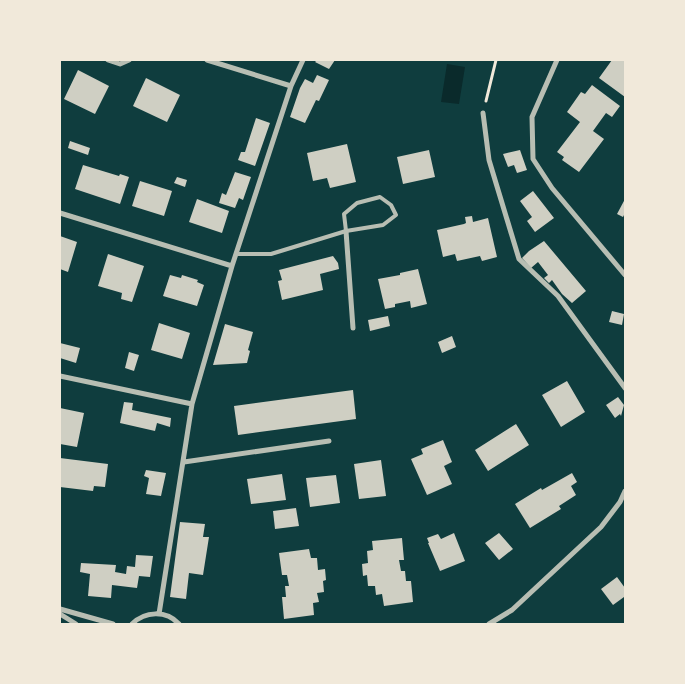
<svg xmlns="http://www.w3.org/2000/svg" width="685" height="684" font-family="Commissioner,sans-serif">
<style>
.water{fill:#0a2a2b}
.building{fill:#cfcfc3}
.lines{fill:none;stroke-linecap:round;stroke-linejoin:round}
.path{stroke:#f1e9da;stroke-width:3}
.service{stroke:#b8beb3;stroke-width:4}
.minor{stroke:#b8beb3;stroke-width:5}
</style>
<rect width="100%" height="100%" fill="#0f3d3e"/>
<!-- water -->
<path class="water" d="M447,64L465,67L459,104L441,102Z"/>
<!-- building -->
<path class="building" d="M317,60H335L329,69L315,62Z
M612,60H625V97L599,78Z
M78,70L109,86L95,114L64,99Z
M317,75L329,80L319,101L316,100L305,123L290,117L300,88L305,79L313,83Z
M146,78L180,95L167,122L133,106Z
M592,85L620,106L612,117L606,113L593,131L604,139L579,172L562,160L564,157L557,152L580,122L567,112L581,92L585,94Z
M256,118L270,123L255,166L238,160L241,152H245Z
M70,141L90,148L88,155L68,148Z
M347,144L356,182L330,188L327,178L313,181L307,153Z
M429,150L435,177L403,184L397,157Z
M520,150L527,170L517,173L514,165L508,167L503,154Z
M83,165L119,176L120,174L129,177L120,204L75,189Z
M235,172L251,177L243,200L239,198L235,208L219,203L222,193L226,195Z
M177,177L187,180L185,187L174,183Z
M140,181L172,191L164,216L132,206Z
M533,191L554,218L535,232L527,221L532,217L520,201Z
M197,199L229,211L222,233L189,222Z
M625,199V213L623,217L617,214Z
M472,216L473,222L488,218L497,257L482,261L480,256L457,261L455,254L443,257L437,230L464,224L466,223L465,217Z
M60,236L77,242L68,272L60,269Z
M544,241L586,291L572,303L562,294L552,280L549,283L544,278L548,275L538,262L531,268L522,258L529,251Z
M108,254L144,266L132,302L121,299L122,293L98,286Z
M333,256L338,263L339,269L320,274L323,290L282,300L278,281L282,280L279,270Z
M418,269L427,304L411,308L410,301L395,304V307L385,309L378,279L400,275V273Z
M170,275L181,278L182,275L198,280L197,282L204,285L197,306L163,296Z
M612,311L624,314L622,325L609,322Z
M388,316L390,326L370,331L368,320Z
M159,323L190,333L182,359L151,350Z
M225,324L253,332L248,350L250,351L247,363L213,365Z
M452,336L456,347L442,353L438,342Z
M60,343L80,348L76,363L60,358Z
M129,352L139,355L134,371L125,368Z
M567,381L585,412L561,427L542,395Z
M353,390L356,419L238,435L234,406Z
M618,397L624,405L621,416L620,414L615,418L606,405Z
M124,402L133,403L132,410L171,418L170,427L157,423L155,431L120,423Z
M60,408L84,413L77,447L60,444Z
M516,424L529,445L488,471L475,450Z
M443,440L452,462L444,466L452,484L427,495L411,459L423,454L421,449Z
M60,458L108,464L105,487L94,486L93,491L60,487Z
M381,460L386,496L359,499L354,464Z
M146,470L166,473L161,496L146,494L149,478L144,476Z
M572,473L577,482L571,486L576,495L559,506L561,509L530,528L515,504L541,488L542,490Z
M282,474L286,500L251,504L247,479Z
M336,475L340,503L310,507L306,478Z
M296,508L299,526L275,529L273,511Z
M180,522L205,524L203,537H209L203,575L189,573L186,599L170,597Z
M454,533L465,561L440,571L428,543H429L427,538L438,534L441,539Z
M499,533L513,549L499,560L485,543Z
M402,538L404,560H399L401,571H405L406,581H411L413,602L384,606L382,594L376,595L375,586H368L367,575L363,576L362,564L368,563L367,551L373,550L372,541Z
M309,549L311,558H317L318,570L325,569L326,580L323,581L324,592L317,593L319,602L313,603L314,615L284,619L282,597H286L285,586H289L287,575H282L279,553Z
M136,555L153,556L150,577L139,576L137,588L112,585L111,598L88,596L90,574L80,572L81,563L116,565L115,572L126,574L127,566L135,567Z
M617,577L625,588V598L624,597L613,605L601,589Z"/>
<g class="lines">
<!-- path -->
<path class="path" d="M486,101L496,60"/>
<!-- service -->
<path class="service" d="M236,254H271L346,231L383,225L396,215L391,205L380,197L357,203L344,214L346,231"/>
<!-- minor -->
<path class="minor" d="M108,60L120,64L129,60
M207,60L291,86
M557,60L532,117L533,159L552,188L625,275
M483,113L489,160L519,259L558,296L625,388
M60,213L232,266
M346,231L353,328
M60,376L192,404
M184,462L329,441
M60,609L113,624
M60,614L76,624
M159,614L192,404L232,266L291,86L303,60
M132,624C145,611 166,610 179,624
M489,624L512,610L601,527L620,502L625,491"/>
</g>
<!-- border -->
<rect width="685" height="684" fill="none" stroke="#f1e9da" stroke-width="122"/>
</svg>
